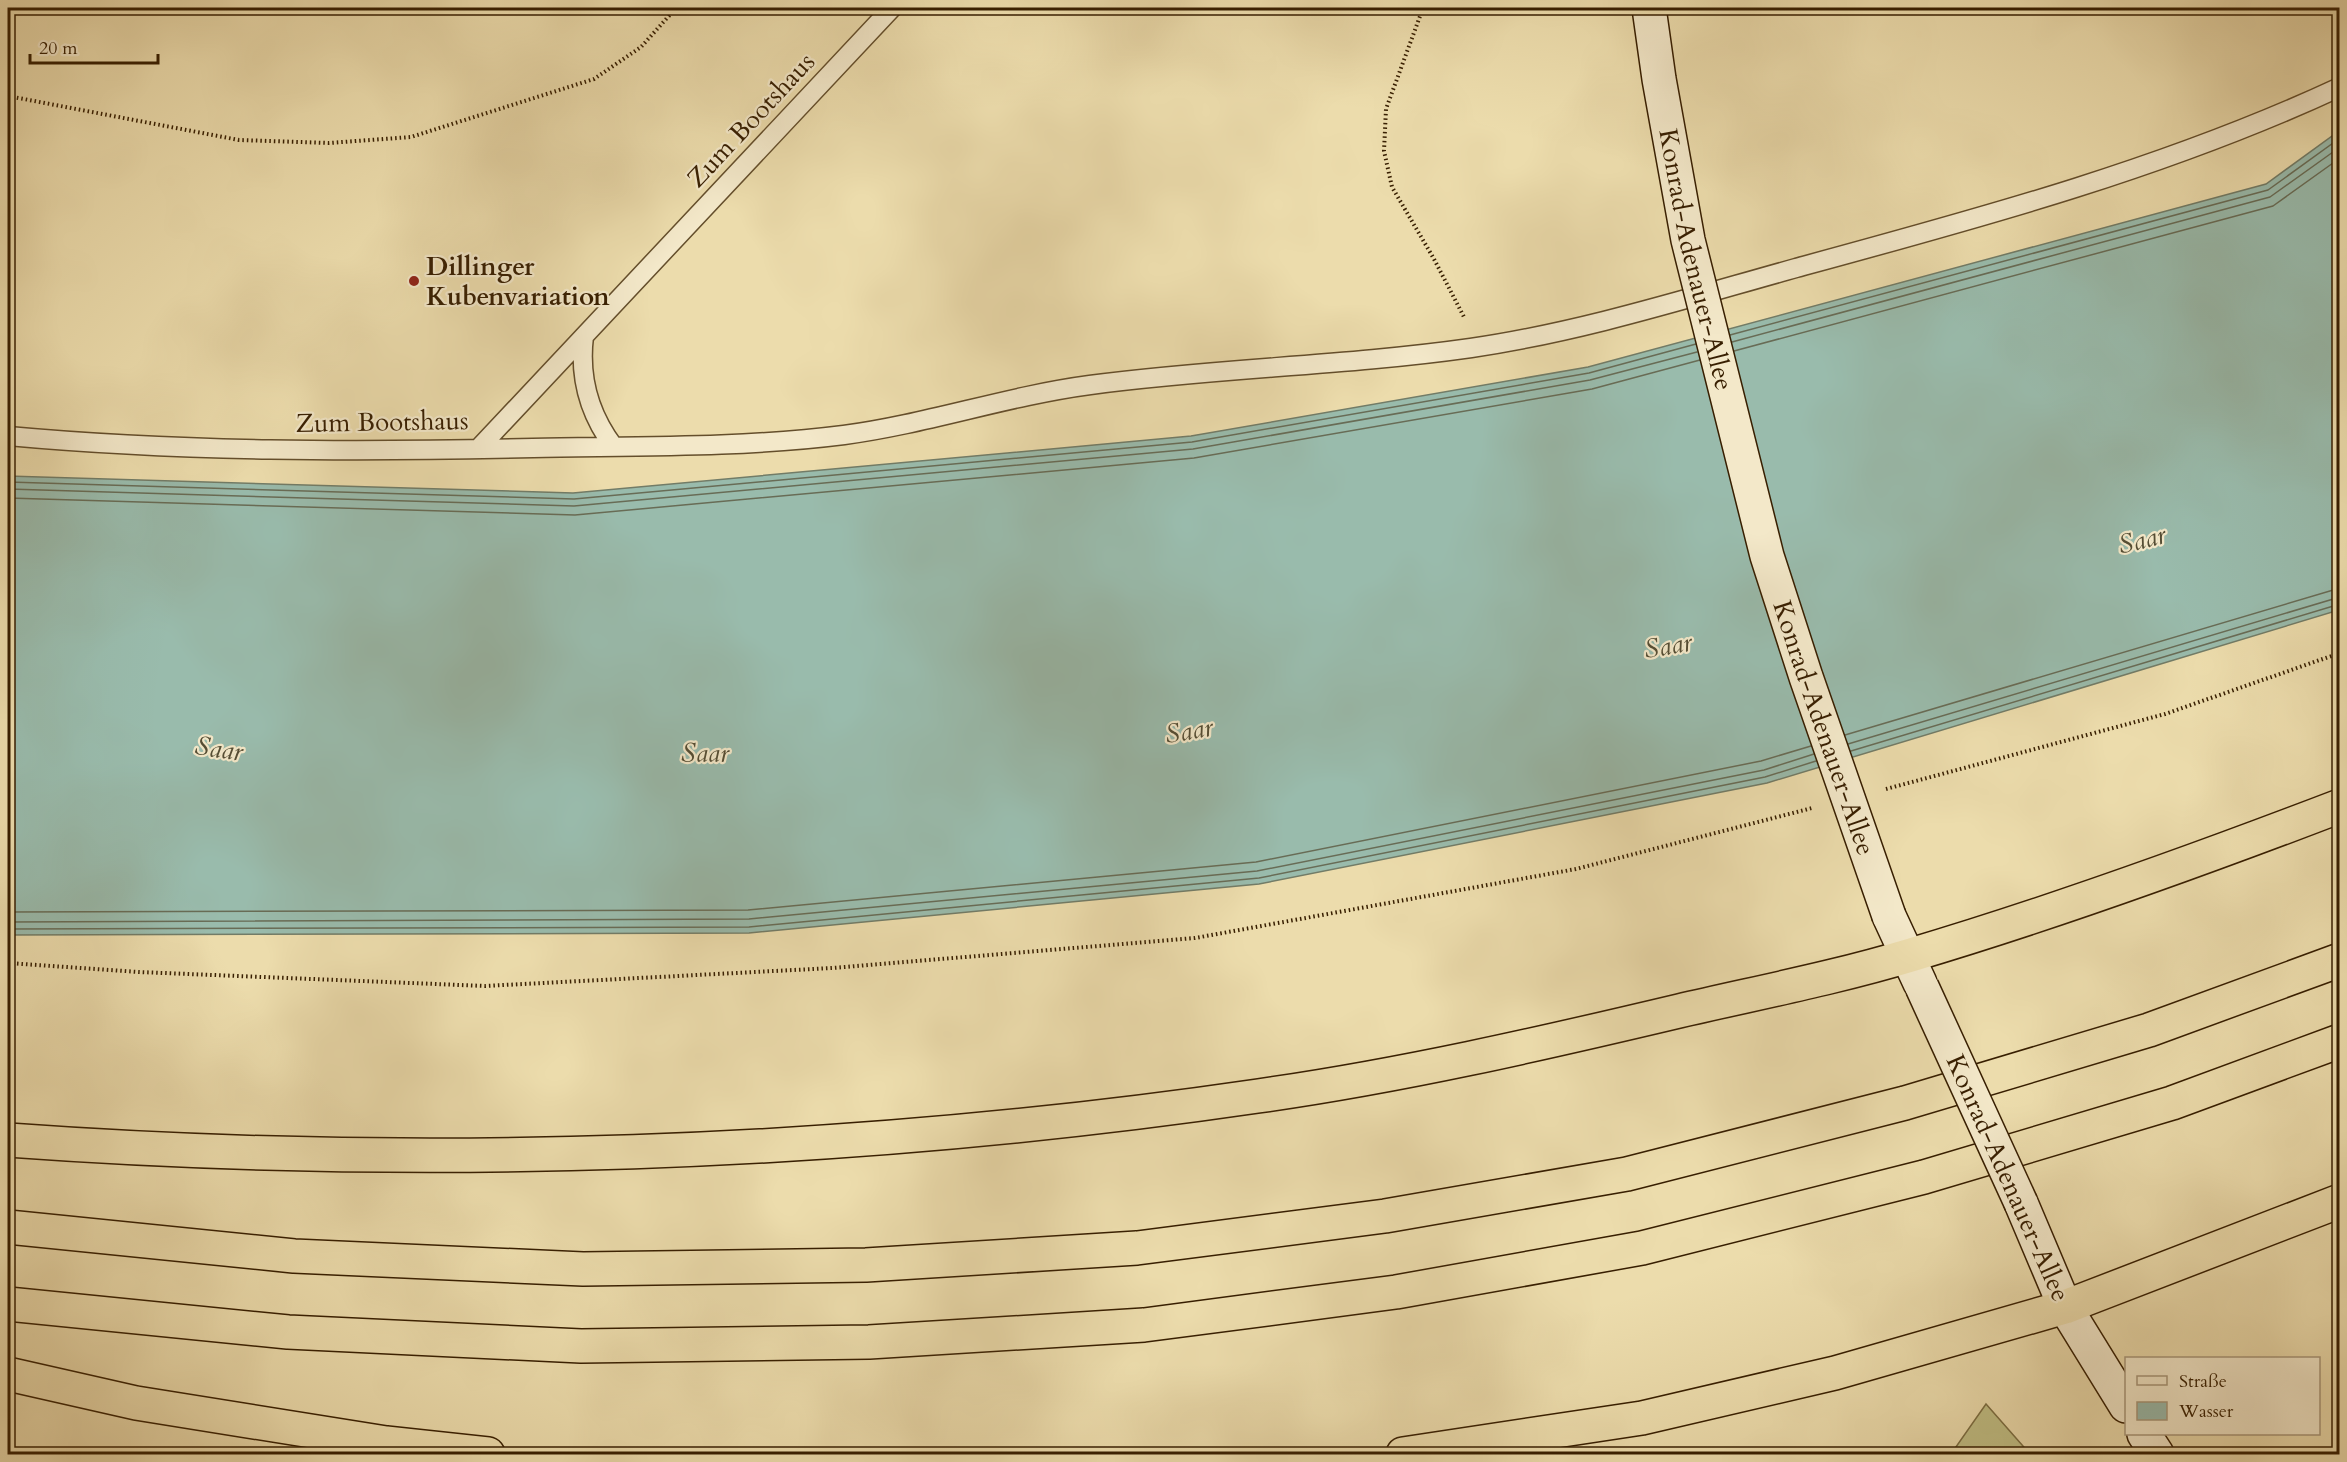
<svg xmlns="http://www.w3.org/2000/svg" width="2347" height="1462" font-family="Cardo,serif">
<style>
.green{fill:#c0be84;stroke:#7c6e42;stroke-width:1.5}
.water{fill:#99bbac;stroke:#727c67;stroke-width:1.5}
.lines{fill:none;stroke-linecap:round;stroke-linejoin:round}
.shore{stroke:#686c56;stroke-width:1.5}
.lane-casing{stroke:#644e2b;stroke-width:21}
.secondary-casing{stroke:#371e00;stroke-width:36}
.highway-casing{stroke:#371e00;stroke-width:36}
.path{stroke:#371e00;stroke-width:4;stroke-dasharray:1.5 3;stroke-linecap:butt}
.lane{stroke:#f3e8c9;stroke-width:18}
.secondary{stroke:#f3e8c9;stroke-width:33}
.highway{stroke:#ecdcac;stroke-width:33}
.secondary-bridge-casing{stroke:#371e00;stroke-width:36;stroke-linecap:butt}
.secondary-bridge{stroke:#f3e8c9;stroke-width:33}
.poi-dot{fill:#8f2418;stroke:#f3e8c9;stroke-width:2}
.labels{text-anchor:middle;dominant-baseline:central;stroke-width:4.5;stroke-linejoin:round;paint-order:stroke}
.street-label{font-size:26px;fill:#371e00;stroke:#f3e8c9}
.poi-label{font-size:26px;font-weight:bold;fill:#371e00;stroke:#f3e8c9;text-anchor:start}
.water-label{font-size:27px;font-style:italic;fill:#544d34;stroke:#f3e8c9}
</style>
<rect width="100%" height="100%" fill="#ecdcac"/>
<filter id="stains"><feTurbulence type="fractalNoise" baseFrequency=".00333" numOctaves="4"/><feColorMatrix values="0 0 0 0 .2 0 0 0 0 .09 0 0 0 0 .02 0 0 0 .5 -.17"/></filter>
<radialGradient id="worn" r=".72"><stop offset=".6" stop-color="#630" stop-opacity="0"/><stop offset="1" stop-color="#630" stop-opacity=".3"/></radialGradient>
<!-- green -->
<path class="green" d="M1986,1404L2030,1454H1951Z"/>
<!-- water -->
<path class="water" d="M2339,131V610L1767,783L1259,884L749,933L8,935V476L573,493L1191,436L1588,367L2266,184Z"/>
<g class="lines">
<!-- shore -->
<path class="shore" d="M1730,335L2268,190L2340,138
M1732,342L2270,197L2340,147
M1734,351L2273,206L2340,158
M8,482L574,499L1192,442L1589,373L1696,344
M8,489L574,506L1193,449L1590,380L1697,352
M8,498L575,515L1194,458L1592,389L1700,360
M1845,735L2340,588
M1848,744L2340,597
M1851,751L2340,604
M8,912L748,910L1256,862L1761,761L1811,746
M8,922L749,919L1257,871L1764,770L1814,754
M8,929L749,927L1259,878L1765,777L1816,761"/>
<!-- lane casing -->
<g class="lane-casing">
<path id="lane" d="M584,336C579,376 589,414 614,447
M8,436C182,452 358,452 533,448C637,446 741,448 844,435C927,424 1007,396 1090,385C1217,368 1344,366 1471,348C1581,332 1688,298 1796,268C1980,218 2166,168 2340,87
M478,449L892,8"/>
</g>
<!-- secondary casing -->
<g class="secondary-casing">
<path id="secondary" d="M1889,916L1920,983
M2021,1203L2065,1307L2126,1406
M2144,1434L2157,1454"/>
</g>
<!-- highway casing -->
<g class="highway-casing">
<path id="highway" d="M8,1140C421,1170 847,1156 1258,1096C1400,1076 1540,1044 1679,1011C1756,993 1835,978 1911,955C2056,912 2199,860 2340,806
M8,1227L294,1256L583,1269L866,1265L1137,1248L1385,1216L1627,1174L1905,1103L2149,1030L2340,960
M8,1304L288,1332L581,1346L869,1342L1144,1325L1396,1292L1642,1248L1924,1177L2172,1103L2340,1041
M8,1374L136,1403L386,1443L488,1454
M1403,1454L1642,1418L1835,1373L2065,1307L2340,1201"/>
</g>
<!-- path -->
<path class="path" d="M1423,8L1386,109L1384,151L1392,187L1434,259L1464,317
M8,96L239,140L329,143L411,137L594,79L641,47L676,8
M1886,789L2165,714L2340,653
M8,963L139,972L485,986L832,968L1195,938L1576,869L1812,808"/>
<!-- lane -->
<use href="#lane" class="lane"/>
<!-- secondary -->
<use href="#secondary" class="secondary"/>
<!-- highway -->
<use href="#highway" class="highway"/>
<!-- secondary-bridge casing -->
<g class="secondary-bridge-casing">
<g id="secondary-bridge">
<path id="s1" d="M1649,8L1659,79L1688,240L1767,556L1806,677L1889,916"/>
<path d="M1922,987L2021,1203"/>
</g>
</g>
<!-- secondary-bridge -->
<use href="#secondary-bridge" class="secondary-bridge"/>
</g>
<!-- markers -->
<circle class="poi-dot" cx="414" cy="281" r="6"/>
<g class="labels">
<!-- street labels -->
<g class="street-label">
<text transform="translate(751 120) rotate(-47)">Zum Bootshaus</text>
<text stroke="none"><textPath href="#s1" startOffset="256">Konrad-Adenauer-Allee</textPath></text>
<text transform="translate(382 422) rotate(-1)">Zum Bootshaus</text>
<text stroke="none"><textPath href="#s1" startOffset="742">Konrad-Adenauer-Allee</textPath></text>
<text transform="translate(2008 1178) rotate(66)">Konrad-Adenauer-Allee</text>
</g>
<!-- poi labels -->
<g class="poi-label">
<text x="426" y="266">Dillinger<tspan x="426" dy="30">Kubenvariation</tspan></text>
</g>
<!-- water labels -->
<g class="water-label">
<text transform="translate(2142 540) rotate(-14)">Saar</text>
<text transform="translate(1668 646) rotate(-10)">Saar</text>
<text transform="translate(1189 731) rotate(-10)">Saar</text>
<text transform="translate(219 749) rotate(8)">Saar</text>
<text x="705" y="753">Saar</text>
</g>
</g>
<!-- margin -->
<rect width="2347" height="1462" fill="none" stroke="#ecdcac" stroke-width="30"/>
<rect x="9" y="9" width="2329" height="1444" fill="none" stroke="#371e00" stroke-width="3"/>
<rect x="15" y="15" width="2317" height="1432" fill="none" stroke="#371e00" stroke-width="1.5"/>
<!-- legend -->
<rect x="2125" y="1357" width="195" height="78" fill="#f3e8c9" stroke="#a89779" stroke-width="1.5"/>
<rect x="2137" y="1376" width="30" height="9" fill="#f3e8c9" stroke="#a89779" stroke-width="1.5"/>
<text x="2179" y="1387" font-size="18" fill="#371e00">Straße</text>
<rect x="2137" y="1402" width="30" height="18" fill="#99bbac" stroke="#a89779" stroke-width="1.5"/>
<text x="2179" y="1417" font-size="18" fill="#371e00">Wasser</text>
<!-- scale -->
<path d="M30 54v9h128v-9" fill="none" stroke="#371e00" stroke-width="3"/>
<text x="39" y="54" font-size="18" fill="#371e00" stroke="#f3e8c9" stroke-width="4.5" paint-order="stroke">20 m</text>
<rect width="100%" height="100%" filter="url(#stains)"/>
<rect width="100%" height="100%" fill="url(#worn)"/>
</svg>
